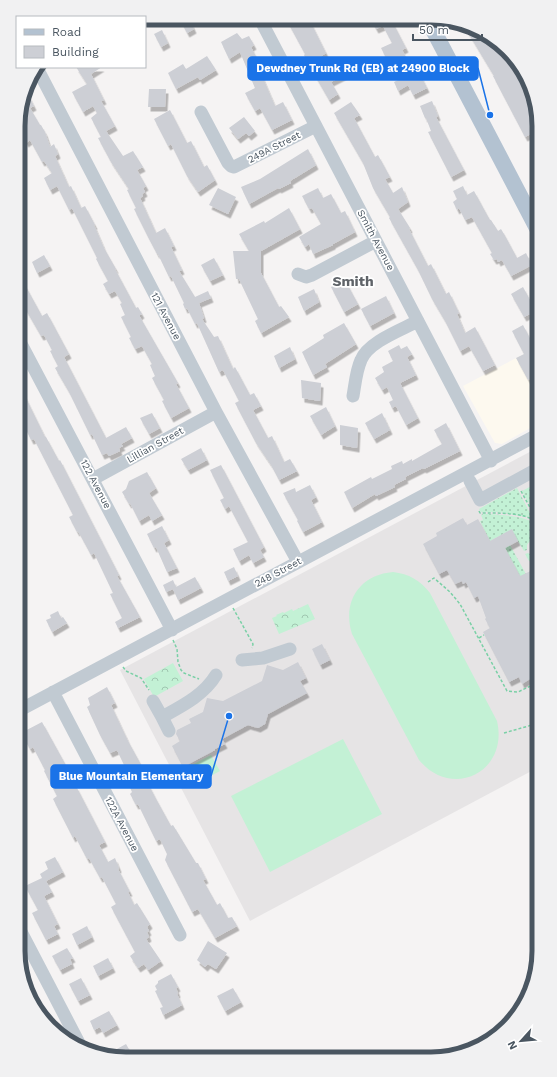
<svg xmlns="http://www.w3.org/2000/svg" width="557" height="1077" font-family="'Work Sans',sans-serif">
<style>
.commercial{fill:#fdf9ef}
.education{fill:#e6e4e5}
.grass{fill:url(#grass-dots)}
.park{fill:url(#park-crowns)}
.pitch{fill:#c3f1d5}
.building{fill:#cdcfd5;filter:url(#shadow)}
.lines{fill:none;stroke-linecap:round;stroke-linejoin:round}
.path{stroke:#7ad0a6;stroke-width:1.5;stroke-dasharray:3 2;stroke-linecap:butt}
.minor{stroke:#c1cad2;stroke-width:13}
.major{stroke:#b3c2d1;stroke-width:16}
.labels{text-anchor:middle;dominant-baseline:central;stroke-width:3.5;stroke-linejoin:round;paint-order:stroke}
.street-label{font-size:10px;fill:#4a5661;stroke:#fff}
.district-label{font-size:14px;font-weight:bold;fill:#5f6368;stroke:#fff}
.rim{fill:none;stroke:#4a5661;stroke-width:5}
.leader{fill:none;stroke:#1a73e8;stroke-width:1.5}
.callout-dot{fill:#1a73e8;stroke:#fff;stroke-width:1.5}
.callout{fill:#1a73e8;stroke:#1a73e8;stroke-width:1.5}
.callout-label{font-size:11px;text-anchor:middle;font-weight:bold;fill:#fff}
</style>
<defs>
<pattern id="grass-dots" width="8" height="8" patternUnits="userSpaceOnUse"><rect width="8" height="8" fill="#c3f1d5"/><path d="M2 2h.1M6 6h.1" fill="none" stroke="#a0c6b0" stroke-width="1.8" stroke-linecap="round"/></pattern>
<pattern id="park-crowns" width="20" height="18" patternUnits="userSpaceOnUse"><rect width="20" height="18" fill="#c3f1d5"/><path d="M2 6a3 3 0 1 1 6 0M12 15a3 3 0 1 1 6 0" fill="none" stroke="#a0c6b0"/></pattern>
<filter id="shadow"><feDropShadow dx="2.5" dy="4.5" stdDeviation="0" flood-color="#0004"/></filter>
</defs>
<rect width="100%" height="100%" fill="#f5f3f3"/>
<!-- commercial -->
<path class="commercial" d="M539,346V423L502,444L495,443L463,386Z"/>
<!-- education -->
<path class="education" d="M539,447V767L250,921L120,670Z"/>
<!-- grass -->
<path class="grass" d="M539,482V521L522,491Z
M517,488L530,513V516L526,517L499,512H481L479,509Z
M483,514C499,514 526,516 539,525V542C534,540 530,539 527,545V550L524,551L511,530L490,541L480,521L483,520L481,515Z
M510,545L527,576L521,578L505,548Z
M539,552V560L534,562L529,561L525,554L528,553L532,555Z"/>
<!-- park -->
<path class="park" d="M308,604L315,619L279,634L272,618L277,616L276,615L283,612L284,613L292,609L293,611Z
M173,663L183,681L154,697L144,679Z"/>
<!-- pitch -->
<path class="pitch" d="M393,572C409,574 420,580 430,593L497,721C509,772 452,800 419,760L352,634C342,602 359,575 393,572Z
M343,739L382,814L270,872L231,796Z
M211,755L220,771L192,786L184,769Z"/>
<!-- building -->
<path class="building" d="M179,18H189L194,29L187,33Z
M286,19H309L326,53L320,57L326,73L344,63L349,73L331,82L338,94L329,100L314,74L313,75L304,55L305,54Z
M371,20H395L392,21L406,48L402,50L407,59L416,79L421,76L427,88L413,95L408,85L398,91L394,82L404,77L397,64L391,68L381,48L392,43L383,26L376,29Z
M464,26L502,45L511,58L508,59L523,89L524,88L534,105L533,106L537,113L539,130L525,137L493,76H494Z
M162,30L168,43L161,47L154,34Z
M237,33L242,39L249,36L254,45L251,47L265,74L262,76L275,106L283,102L292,120L272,130L260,108L255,111L245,93L255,88L240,52L229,59L221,42Z
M207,56L216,70L200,80L198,77L176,89L168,73L183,64L186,69Z
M76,67H102L91,74L104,100L101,101L115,126L106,131L123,156L133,151L143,167L137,170L146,186L143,188L145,192L142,194L143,196L140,198L156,233L165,228L174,246L171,247L182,270L179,271L195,297L208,291L211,298L199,303L204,318L202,319L214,337L218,336L233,369L235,367L250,395L254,393L261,406L253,410L268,438L272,436L284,462L290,459L297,471L279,480L271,465L256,443L235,403L239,401L223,370L219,372L197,323L195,324L187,308L185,309L183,304L184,303L171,276L169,277L158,254H157L148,237L134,209L136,208L127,190L129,189L111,162L98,138L101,137L91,118L97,113L93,106L83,112L72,92L87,84Z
M149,89H166L165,107H148Z
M26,90L34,106L30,108L40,125H41L45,132L50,147L54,144L58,154L55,156L69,187L71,186L81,208L85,206L95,225H94L104,248L116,269H115L136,308L138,307L142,314L140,315V317L178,383L176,384L189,408L171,418L162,401L164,400L152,378L155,376L150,365L152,364L142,346L135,349L129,338L131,337L121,317L125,315L120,304L122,303L115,291L109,294L103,284L108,281L96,259L97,258L72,208L69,210L57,186L50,190L44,178L52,173L44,161L42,162L30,140L26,143L19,130V128L25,125L19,115V112Z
M432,101L438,116L436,117L464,170L451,177L428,132L431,131L426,118H425L420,106Z
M351,102L360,115L354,118L375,157L378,155L390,177L385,179L393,193L402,187L408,202L398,209L410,228L409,229L428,266L431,264L446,294L449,292L459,313L457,314L465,333L475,327L495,365L483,371L469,346L460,351L445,321L432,299L418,270L389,218L390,217L373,188L363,163L334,113Z
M170,110L187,143L191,141L204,167L207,165L215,180L198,192L187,176L171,144L168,146L154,119Z
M244,117L255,131L249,136L246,133L238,139L229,128Z
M308,149L316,165L290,181L291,183L279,189L278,188L249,204L241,187L260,179Z
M463,186L467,195L474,191L486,213L490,220H491L498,231L501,229L504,234L517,258L526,253L532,265L511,276L502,260L498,262L497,259L494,260L490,254L492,253L472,217L465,220L459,208L457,210L453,202L457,199L453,191Z
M218,188L236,197L228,214L209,205Z
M318,188L323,198L331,194L341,213L345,211L355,232L333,244V245L313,254L309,244L305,247L299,237L321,224L312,208L309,209L302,196Z
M289,208L300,229L261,251V273L279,307L281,306L289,317L261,333L255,321L258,319L239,279H236L233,251H249L239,234L264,221L265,223Z
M44,255L50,266L37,273L32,262Z
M214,258L223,275L210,281L201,265Z
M19,274L42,316L47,313L69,354L64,357L106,438L126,427L132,438L121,444L123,446L119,448L120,451L109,456L107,453L102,455L92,434L90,435L69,392L55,368L58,366L50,351L52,350L44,335L41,336L19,298Z
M345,280L358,304L344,312L331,287Z
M523,287L536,311L524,317L511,294Z
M314,289L319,302L304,311L298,297Z
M386,296L394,313L370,326L361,309Z
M344,323L356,344L325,364L327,367L313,375L302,352L324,338L323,335Z
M523,325L535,348L539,346V374L528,380L516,358L524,354L512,331Z
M399,345L401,349L407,346L412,354L407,357L416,375L400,383L418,418L406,425L396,406L392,408L389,402L393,400L387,387L382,390L375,378L384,372L382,367L393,361L388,351Z
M290,347L295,359L279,368L274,356Z
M301,380L321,383L320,401L302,398Z
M19,384L45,437H46L59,461L60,460L119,575L117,576L140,617L118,628L115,622L122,618L110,594L113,593L94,553L91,555L78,531L77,532L69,517L73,515L34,439L31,440L22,421L24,420L19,411Z
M326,407L335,426L321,435L310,416Z
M152,413L160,428L149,434L140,418Z
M382,413L390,430L374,439L365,423Z
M446,423L460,451L424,469L423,468L405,477L406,479L394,485L395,487L376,496L375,494L352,508L344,492L371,477L372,479L392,469L391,466L402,461L403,464L412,459V461L442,444L434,430Z
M340,425L358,428L357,448L340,445Z
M201,448L207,460L188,470L181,459Z
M221,465L264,547L260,550L264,557L253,563L249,555L239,561L233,549L248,542L229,506L225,509L220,500L224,498L210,470Z
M147,472L156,488L149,493L162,515L152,521L149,515L139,521L130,503L129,504L122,492L126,489L129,481Z
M310,485L316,497L311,500L322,522L303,532L297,521L298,520L283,493L295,488L296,492Z
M463,518L467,525L478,519L490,541L512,529L518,541L505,548L520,576L539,567V675L534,678L533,677L522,684L519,677L509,682L483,632L490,628L485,619L486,618L478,596L474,598L466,582L463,584L462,581L455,584L447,570L439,574L423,544L437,536L436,533Z
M162,526L169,540L164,543L177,568L167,572L156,547L154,548L147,534Z
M234,567L238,576L228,581L224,572Z
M195,577L201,588L178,600L173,589L166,592L163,585L173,580L176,587Z
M58,611L61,618L63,617L67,623L52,632L46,620L51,618L50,615Z
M322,644L330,660L320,665L312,649Z
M298,662L306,678L300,681L307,693L268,714L265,724L258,728L248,725L222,739L225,744L215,749V750L183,767L172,746L180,741L176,734L177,730L191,723L189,719L203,712L207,698L223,701L262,681L267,665L283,670Z
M107,687L115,703L111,705L128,741L144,770L142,772L155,797L171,826L173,825L196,863H198L206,879L203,880L217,905L220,903L228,918L232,917L237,926L215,938L198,909L192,912L165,860L167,854L160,839L156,841L138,804L136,805L130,794L132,792L127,780L124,781L120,772L126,769L117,750L110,753L100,735L87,707L90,705L88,698Z
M42,722L68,769L65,778L72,788L76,786L105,842L99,845L108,862L115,858L119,868L118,869L130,892H128L134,905L137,903L150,924L147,927L149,931L147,932L149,937L146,939L161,961L148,970L144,964L138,968L130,956L135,952L111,907L116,904L102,877L100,878L89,858L87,859L75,836L73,838L53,799L57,796L44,771L45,770L33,747L30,749L21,733Z
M55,857L63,872L46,881L52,892L44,896L58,924L54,926L58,934L46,940L32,913L38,910L25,886L42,878L40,874L48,869L45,862Z
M87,926L92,937L77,945L72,934Z
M208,941L227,953L216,969L208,964L205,967L197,960Z
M67,948L73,958L70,959L72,964L60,970L52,956Z
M108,958L113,968L98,976L93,966Z
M171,974L178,987L176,988L178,993L177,994L182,1005L163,1015L160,1008L163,1007L155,991L157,990L155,986L158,983V981Z
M81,978L90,995L78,1001L69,984Z
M233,988L241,1002L225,1011L217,996Z
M109,1011L117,1025L103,1033L100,1027L94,1030L90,1021Z
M126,1044L134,1058H112L106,1055Z"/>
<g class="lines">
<!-- path -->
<path class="path" d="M521,491L533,513V518
M479,511L480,513C497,513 525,512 539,523
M428,582L434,578L450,592L460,604L507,691L518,692L539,682
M233,608L253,644L252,648
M479,638L484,635
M173,640L177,649L178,662L181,670L184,673L199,679
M123,667L126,671L141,678L149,690
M504,733L539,723"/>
<!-- minor -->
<path class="minor" d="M260,19L491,461
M37,68L216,412L298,562
M201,112L228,163L231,166L234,167L316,126
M298,274L306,277L312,275L376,241
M19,340L172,630
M353,396C355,385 356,371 361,360C368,342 401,330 418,321
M93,479L216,412
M470,481L480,500L539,468
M242,660L263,658L290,649
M53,692L180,935
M153,701L162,717C182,706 204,695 216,675
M18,711L539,434
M162,717L169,731
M18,926L79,1043"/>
<!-- major -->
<path class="major" d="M428,20L539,232"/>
</g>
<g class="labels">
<!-- street labels -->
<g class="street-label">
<text transform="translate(274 147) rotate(-27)">249A Street</text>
<text transform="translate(376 240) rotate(62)">Smith Avenue</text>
<text transform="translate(166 316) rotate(62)">121 Avenue</text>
<text transform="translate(155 445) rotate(-29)">Lillian Street</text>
<text transform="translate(96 484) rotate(62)">122 Avenue</text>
<text transform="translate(278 572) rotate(-28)">248 Street</text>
<text transform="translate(122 824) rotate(62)">122A Avenue</text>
</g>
<!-- district labels -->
<g class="district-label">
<text x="353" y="281">Smith</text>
</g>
</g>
<!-- crop -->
<path d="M0 0H557V1077H0ZM126 25H431A101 101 0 0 1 532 126V951A101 101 0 0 1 431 1052H126A101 101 0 0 1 25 951V126A101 101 0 0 1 126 25Z" fill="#f1f1f2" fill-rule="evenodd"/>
<path class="rim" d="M126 25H431A101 101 0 0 1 532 126V951A101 101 0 0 1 431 1052H126A101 101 0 0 1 25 951V126A101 101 0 0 1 126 25Z"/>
<!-- callouts -->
<path class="leader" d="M490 115L478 68M229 716L211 776"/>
<g class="callout-dot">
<circle cx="490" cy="115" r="4"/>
<circle cx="229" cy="716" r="4"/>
</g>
<g class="callout">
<rect x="248" y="57" width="230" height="23" rx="4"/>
<rect x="51" y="765" width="160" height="23" rx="4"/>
</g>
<g class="callout-label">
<text x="363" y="72">Dewdney Trunk Rd (EB) at 24900 Block</text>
<text x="131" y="780">Blue Mountain Elementary</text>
</g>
<!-- legend -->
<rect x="16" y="16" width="130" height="52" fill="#ffffff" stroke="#b7bbc0"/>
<rect x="24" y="29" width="20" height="6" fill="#b3c2d1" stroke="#b7bbc0"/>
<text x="52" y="36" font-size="12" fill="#4a5661">Road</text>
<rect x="24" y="46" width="20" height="12" fill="#cdcfd5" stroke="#b7bbc0"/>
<text x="52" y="56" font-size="12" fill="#4a5661">Building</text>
<!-- north arrow -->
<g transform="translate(521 1041) rotate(243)" stroke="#ffffff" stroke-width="3" paint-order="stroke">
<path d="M0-3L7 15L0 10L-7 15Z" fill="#4a5661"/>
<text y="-6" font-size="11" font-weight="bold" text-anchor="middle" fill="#4a5661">N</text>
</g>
<!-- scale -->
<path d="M413 34v6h69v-6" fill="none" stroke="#4a5661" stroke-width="2"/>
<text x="419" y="34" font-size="12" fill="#4a5661" stroke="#ffffff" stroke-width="3" paint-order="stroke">50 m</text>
</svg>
